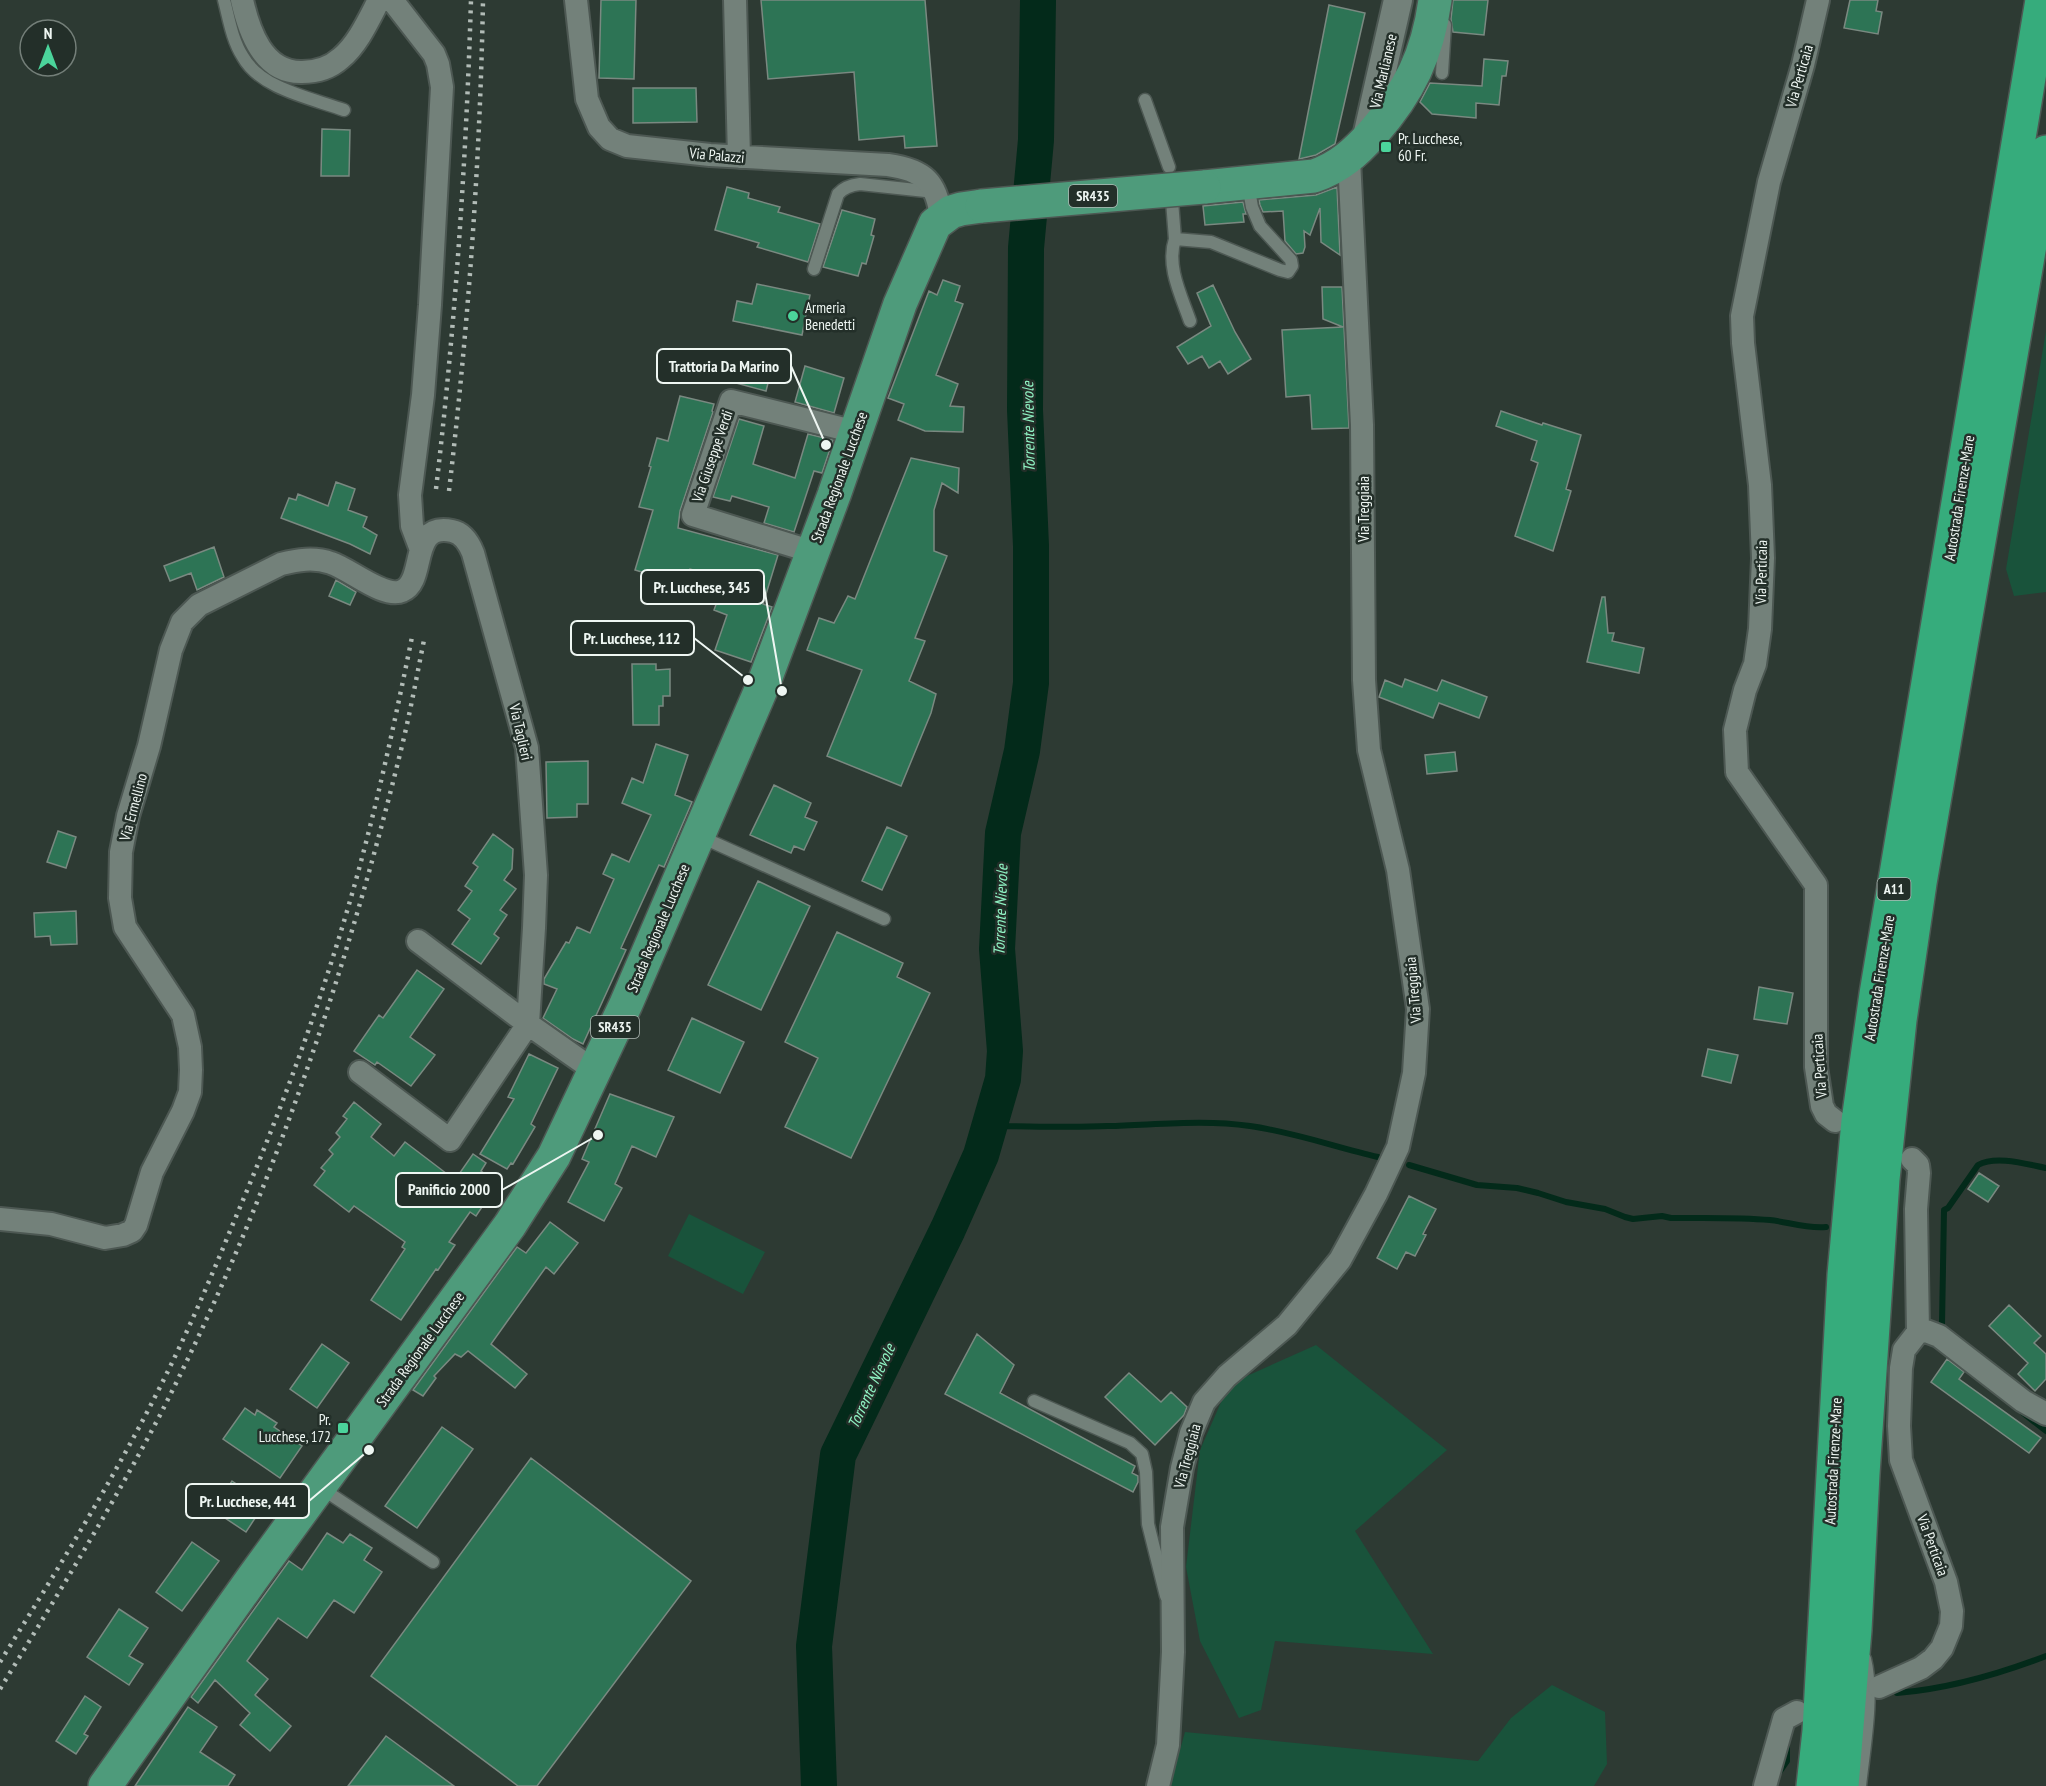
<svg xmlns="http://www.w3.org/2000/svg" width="2046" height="1786" font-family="'PT Sans Narrow',sans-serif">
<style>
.green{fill:#19533b}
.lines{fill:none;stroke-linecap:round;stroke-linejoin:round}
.stream{stroke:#032a1a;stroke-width:6}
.river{stroke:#032a1a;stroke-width:36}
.building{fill:#2d7455;stroke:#7a8981;stroke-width:1.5}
.service-casing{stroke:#4d5853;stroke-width:15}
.minor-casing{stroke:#4d5853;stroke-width:26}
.tertiary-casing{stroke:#4d5853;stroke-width:32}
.primary-casing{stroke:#4d5853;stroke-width:36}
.motorway-casing{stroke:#4d5853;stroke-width:36}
.service{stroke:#73817a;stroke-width:12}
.minor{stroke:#73817a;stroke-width:22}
.tertiary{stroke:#73817a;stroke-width:28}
.primary{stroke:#4e9b7b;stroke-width:33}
.motorway{stroke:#36ac7c;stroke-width:33}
.rail{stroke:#b2bcb7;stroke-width:4.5;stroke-dasharray:3 6;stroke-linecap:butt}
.primary-bridge-casing{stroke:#4d5853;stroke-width:36;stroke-linecap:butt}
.primary-bridge{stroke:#4e9b7b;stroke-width:33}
.poi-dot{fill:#4bd49b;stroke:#232f29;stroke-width:2}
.labels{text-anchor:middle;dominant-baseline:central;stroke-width:5;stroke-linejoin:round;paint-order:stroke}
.shield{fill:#232f29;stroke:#b1bab6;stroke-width:1.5}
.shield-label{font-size:14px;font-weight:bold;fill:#eef6f2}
.street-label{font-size:15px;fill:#eef6f2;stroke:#232f29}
.poi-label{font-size:15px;fill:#eef6f2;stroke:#232f29;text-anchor:start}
.water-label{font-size:16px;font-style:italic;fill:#90f4c4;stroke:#232f29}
.leader{fill:none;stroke:#eef6f2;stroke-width:2}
.callout-dot{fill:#eef6f2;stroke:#232f29;stroke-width:2}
.callout{fill:#232f29;stroke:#eef6f2;stroke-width:2}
.callout-label{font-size:16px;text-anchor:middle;font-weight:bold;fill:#eef6f2}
</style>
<rect width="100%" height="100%" fill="#2d3a33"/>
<!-- green -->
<path class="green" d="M2046,331V592L2014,596L2006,569Z
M689,1214L765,1252L743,1294L668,1256Z
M1316,1345L1447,1450L1355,1531L1433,1654L1275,1641L1261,1710L1239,1718L1200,1641L1186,1567L1200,1450L1229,1384Z
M1552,1685L1605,1712L1607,1764L1594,1786H1170L1185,1732L1478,1761L1511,1718Z"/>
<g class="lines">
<!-- stream -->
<path class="stream" d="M989,1126C1029,1126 1069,1128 1108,1126C1155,1125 1203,1119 1250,1126C1293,1132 1335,1147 1378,1157
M1409,1165L1477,1185L1517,1188L1538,1193L1566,1202L1605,1209L1625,1217L1633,1219L1662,1216L1671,1218C1704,1218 1737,1217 1770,1220C1788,1222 1807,1229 1826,1227
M1942,1324L1944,1210L1948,1208L1978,1165C1996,1155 2026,1164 2046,1168
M2023,1413L2046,1431
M1897,1693C1947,1689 1999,1674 2046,1656
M1778,1774L1787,1761V1742"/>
<!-- river -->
<path class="river" d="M819,1786L814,1646L838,1455L948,1229L981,1155L1003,1079L1005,1051L997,949L1003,833L1022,751L1031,683V546L1025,410L1026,248L1036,140L1038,0"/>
</g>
<!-- building -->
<path class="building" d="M601,0H636L634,79L599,78Z
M761,0H925L937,146L905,148L904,136L859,140L854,72L768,79Z
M1453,0H1488L1484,35L1453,32L1451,19Z
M1850,0H1878L1876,11L1882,12L1878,34L1844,28Z
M1329,5L1365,13L1335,144L1316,155L1299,159Z
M1484,59L1508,61L1506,76H1502L1499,105L1476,103V118L1432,114L1420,102L1430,83L1482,86Z
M633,88H696L697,122L633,123Z
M322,129L350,130L349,176H321Z
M727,187L749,193L748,198L780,207L778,212L820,224L808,262L757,247L759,243L715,230Z
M1337,187L1340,255L1321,242L1320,208L1310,235L1304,231L1305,247L1303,253L1296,254L1285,241L1283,211L1263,212L1260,205L1259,200L1316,195Z
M1243,202L1246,214H1243L1244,222L1205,225L1203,206Z
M842,210L875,219L871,235L874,236L866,264L862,263L858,276L823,267Z
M943,280L960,286L955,301L963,304L936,375L958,384L950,406L964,407L963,432L925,431L898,420L904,404L888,398L929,291L937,295Z
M757,284L810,295L802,335L733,321L737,301L752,304Z
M1213,285L1235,332L1251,359L1228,374L1220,361L1209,368L1202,356L1188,364L1177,347L1211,326L1197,293Z
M1322,287H1342L1349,428L1312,429L1310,395L1286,397L1282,330L1343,327L1323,319Z
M729,349L774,360L766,391L721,379Z
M805,366L844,378L834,413L795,402Z
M680,396L714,404L712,411L713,412L680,511L678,528L778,555L763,604L772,607L751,662L715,650L727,615L714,610L725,580L690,569L685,585L635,570L653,510L639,507L651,467L649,466L657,438L668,441Z
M1501,411L1542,425L1543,423L1581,435L1566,489L1571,491L1553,551L1515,536L1538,463L1531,460L1537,441L1496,426Z
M739,419L764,426L753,464L795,478L808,434L833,440L822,473L814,471L794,532L764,523L769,507L732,496L730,501L713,497Z
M911,458L959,468L958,493L942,483L934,510V551L947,556L915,638L925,641L909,681L936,694L931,713L901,786L827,756L862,670L807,650L819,618L834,623L848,596L855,599Z
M336,482L355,489L348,510L367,517L363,527L377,535L370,554L350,544L281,518L289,498L296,500L298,494L328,506Z
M214,547L224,577L197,590L191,573L170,581L164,566Z
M336,580L356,592L350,605L329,596Z
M1602,597H1605L1608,633H1614L1612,641L1644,648L1639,673L1587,662Z
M632,664H656V670L670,669V696H663V706H659V725H633Z
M1405,679L1437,691L1442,680L1487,697L1479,718L1439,703L1433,718L1379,697L1385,680L1402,687Z
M656,744L688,755L675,795L692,802L664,867L659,865L621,948L626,950L583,1044L573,1039L543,1018L557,989L544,984V979L566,942L569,943L577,927L590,933L614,879L603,874L612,854L629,862L651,815L622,803L632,778L643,783Z
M1455,752L1457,771L1427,774L1425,755Z
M588,761V804H577V817L547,818L546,762Z
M774,785L811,803L805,817L817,822L804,850L794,846L791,853L750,835Z
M887,827L907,836L882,890L862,881Z
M58,831L76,837L66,868L47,862Z
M493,834L513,849L512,869L504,880L516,889L500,910L507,915L494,934L499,938L481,964L452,944L470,919L458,910L472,891L465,886L478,867L473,863Z
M758,881L810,906L761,1010L708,985Z
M76,911L77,944L51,945L50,936L35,937L34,913Z
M837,932L903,963L897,977L930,993L851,1158L785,1127L818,1058L785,1042Z
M417,970L444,989L410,1037L435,1055L411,1086L377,1062L375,1065L354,1051L379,1015L383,1018Z
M1759,987L1793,993L1787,1024L1754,1019Z
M692,1018L744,1042L720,1093L668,1070Z
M1708,1049L1738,1055L1731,1083L1702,1076Z
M529,1054L558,1068L531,1124L535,1127L513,1164L511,1163L507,1169L480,1154L514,1099L508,1097Z
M610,1094L674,1117L656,1157L632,1146L615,1184L622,1188L604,1221L568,1202L589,1162L582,1159Z
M354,1102L381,1124L371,1137L394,1156L405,1142L455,1180L473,1154L486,1163L481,1171L498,1183L476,1216L470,1212L449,1242L455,1245L438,1270L436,1269L401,1320L371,1300L405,1249L402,1247L405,1242L354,1206L349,1212L314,1185L325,1171L321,1168L333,1154L329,1150L340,1137L336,1133L347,1119L343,1116Z
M1979,1173L1999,1186L1988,1202L1968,1189Z
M1409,1196L1436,1209L1423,1234L1426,1235L1415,1256L1406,1252L1397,1269L1377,1258Z
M550,1222L578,1243L554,1274L546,1267L491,1344L527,1374L515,1388L468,1351L461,1357L455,1354L434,1376L436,1378L423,1396L413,1390L517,1247L526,1253Z
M2009,1305L2041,1336L2034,1343L2046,1354V1379L2035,1391L2018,1374L2028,1363L1989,1326Z
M977,1334L1014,1365L1000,1393L1135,1466L1132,1473L1138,1476V1482L1133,1492L945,1394Z
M322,1344L349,1363L317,1408L290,1389Z
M1947,1359L1964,1372L1959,1379L2041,1438L2029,1453L1931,1382Z
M1129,1373L1161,1402L1171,1392L1187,1407L1184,1415L1155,1445L1105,1397Z
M245,1408L255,1415L257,1410L277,1423L274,1427L302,1446L280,1478L223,1439Z
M442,1427L473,1449L417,1528L385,1506Z
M531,1458L691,1581L537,1786H518L371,1676Z
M232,1481L265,1503L246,1532L213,1510Z
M327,1533L343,1543L350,1534L372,1548L364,1560L382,1572L354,1613L334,1600L307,1638L278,1618L247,1661L268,1679L255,1695L291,1726L270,1751L240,1725L250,1713L215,1680L198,1703L191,1697L289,1561L302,1570Z
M192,1542L219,1561L182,1611L156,1592Z
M119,1609L148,1628L129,1656L143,1664L129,1685L87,1657Z
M85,1696L101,1707L84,1734L88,1736L76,1754L56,1741Z
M188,1707L217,1727L200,1752L235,1775L228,1786H135Z
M386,1736L454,1786H348Z"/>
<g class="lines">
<!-- service casing -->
<g class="service-casing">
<path id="service" d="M224,0C229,19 232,40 243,57C261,89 311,98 344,110
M1442,73L1445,25
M1145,100L1169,167
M1172,201L1175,239L1211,242L1280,270L1288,272L1292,266L1291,260L1260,226L1252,207L1248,184
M1175,239C1166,266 1181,295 1190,321
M814,269L838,194C844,187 851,185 860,184L935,192
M699,836L884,919
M1034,1401L1130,1443L1142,1454L1146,1472L1148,1524L1166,1596
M321,1488L433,1562
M1860,1786C1864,1748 1874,1696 1865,1659"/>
</g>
<!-- minor casing -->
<g class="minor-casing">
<path id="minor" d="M242,0C249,31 263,73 302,72C317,72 330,68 341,58C358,44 369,19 379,0
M392,0L434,54L438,64L442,87L430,305L423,395L410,495L412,526L421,550
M576,0L587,99L599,127L610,139L627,146L710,155L888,165C924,170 937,182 941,218
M735,0L739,157
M1818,0L1803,65L1769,182L1742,316L1743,343L1760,485L1763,558L1760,629L1755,664L1745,690L1735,730L1737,772L1816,885V1067L1822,1106L1826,1114L1835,1121
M813,552L693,515L731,401L856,432
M418,941L528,1024L595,1071
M0,1219L51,1224L105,1238L123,1235L132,1231L136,1225L152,1172L183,1111L190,1092L191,1070L190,1047L183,1015L125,927L120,898L121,852L128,816L149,746L171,650L182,622L199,605L281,564C297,560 314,557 331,563C350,569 384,599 402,591C427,581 408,522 452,531C463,533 469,543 473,553L527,748L536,875L534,928L528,1024L450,1140L360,1072
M1918,1332L1926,1331L1939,1336L2023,1401L2046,1414
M1879,1687L1921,1668L1933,1659L1942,1648L1951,1626L1952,1611L1946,1582L1901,1460L1899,1426L1901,1368L1904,1350L1918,1332L1916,1209L1919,1173L1918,1165L1912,1159
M1158,1786L1168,1745L1173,1652L1172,1527L1182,1468L1191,1433L1204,1402L1227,1376L1287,1325L1340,1260L1376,1194L1398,1147L1414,1073L1418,1009L1398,870L1369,750L1364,680L1362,425L1349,159
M1765,1786L1784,1719L1797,1712"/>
</g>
<!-- tertiary casing -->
<g class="tertiary-casing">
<path id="tertiary" d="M1366,141L1398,0"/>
</g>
<!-- primary casing -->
<g class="primary-casing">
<path id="primary" d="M1204,187L1314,176C1340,167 1356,152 1373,133C1409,92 1428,54 1435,0
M105,1786L252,1579L510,1225L554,1156L626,1004L763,685L834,495L900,304L935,224L951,212L961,209L982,206"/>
</g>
<!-- motorway casing -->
<g class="motorway-casing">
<path id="motorway" d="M1813,1786L1819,1731L1844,1275L1858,1121L1876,994L2042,0
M1842,1786L1855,1630L1863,1474L1883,1179L1900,1020L1920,883L2046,152"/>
</g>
<!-- service -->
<use href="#service" class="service"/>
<!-- minor -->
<use href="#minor" class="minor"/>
<!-- tertiary -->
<use href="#tertiary" class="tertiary"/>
<!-- primary -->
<use href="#primary" class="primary"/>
<!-- motorway -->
<use href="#motorway" class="motorway"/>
<!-- rail -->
<path class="rail" d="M436,489C455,327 466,164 471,0
M449,491C468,328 480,164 483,0
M0,1662C56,1572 112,1482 160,1387C188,1332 212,1275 235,1219C281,1111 322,1000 354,887C377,805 395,721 412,637
M0,1689C55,1599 110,1510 159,1417C266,1208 343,985 399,758C409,719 416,680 424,640"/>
<!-- primary-bridge casing -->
<g class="primary-bridge-casing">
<path id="primary-bridge" d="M982,206L1204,187"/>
</g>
<!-- primary-bridge -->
<use href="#primary-bridge" class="primary-bridge"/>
</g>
<!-- markers -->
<g class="poi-dot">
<rect x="1380" y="141" width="12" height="12" rx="3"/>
<circle cx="793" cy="316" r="6"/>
<rect x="337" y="1422" width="12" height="12" rx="3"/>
</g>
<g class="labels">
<!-- shield labels -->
<g class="shield">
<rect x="1069" y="185" width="48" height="22" rx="4.5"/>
<rect x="1877.5" y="878" width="33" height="22" rx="4.5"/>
<rect x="591" y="1016" width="48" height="22" rx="4.5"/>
</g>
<g class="shield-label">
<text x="1093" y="196">SR435</text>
<text x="1894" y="889">A11</text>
<text x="615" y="1027">SR435</text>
</g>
<!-- street labels -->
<g class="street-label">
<text transform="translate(1383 71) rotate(-77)">Via Marlianese</text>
<text transform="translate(1799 76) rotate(-74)">Via Perticaia</text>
<text transform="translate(717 155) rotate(5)">Via Palazzi</text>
<text transform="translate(712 456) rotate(-71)">Via Giuseppe Verdi</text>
<text transform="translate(839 477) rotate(-70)">Strada Regionale Lucchese</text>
<text transform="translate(1959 498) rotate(-81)">Autostrada Firenze-Mare</text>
<text transform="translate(1363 509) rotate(-90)">Via Treggiaia</text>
<text transform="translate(1761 572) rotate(-89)">Via Perticaia</text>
<text transform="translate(521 732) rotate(77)">Via Taglieri</text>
<text transform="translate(133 807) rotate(-75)">Via Ermellino</text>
<text transform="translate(658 928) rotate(-67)">Strada Regionale Lucchese</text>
<text transform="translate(1879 978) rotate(-81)">Autostrada Firenze-Mare</text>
<text transform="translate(1413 990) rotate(-95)">Via Treggiaia</text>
<text transform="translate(1819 1066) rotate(-94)">Via Perticaia</text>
<text transform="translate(420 1349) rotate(-54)">Strada Regionale Lucchese</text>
<text transform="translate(1187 1456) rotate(-75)">Via Treggiaia</text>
<text transform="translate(1833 1461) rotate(-87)">Autostrada Firenze-Mare</text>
<text transform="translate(1933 1545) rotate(70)">Via Perticaia</text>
</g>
<!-- poi labels -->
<g class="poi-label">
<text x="1398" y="138">Pr. Lucchese,<tspan x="1398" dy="17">60 Fr.</tspan></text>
<text x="805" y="307">Armeria<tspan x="805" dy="17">Benedetti</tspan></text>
<text x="331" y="1419" text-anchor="end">Pr.<tspan x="331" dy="17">Lucchese, 172</tspan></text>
</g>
<!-- water labels -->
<g class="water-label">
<text transform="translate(1028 427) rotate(-91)">Torrente Nievole</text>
<text transform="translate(1000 910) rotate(-88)">Torrente Nievole</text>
<text transform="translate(871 1386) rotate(-65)">Torrente Nievole</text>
</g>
</g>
<!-- callouts -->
<path class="leader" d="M826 445L791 366M782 691L764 587M748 680L694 638M598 1135L502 1190M369 1450L309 1501"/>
<g class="callout-dot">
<circle cx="826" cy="445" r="6"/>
<circle cx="782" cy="691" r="6"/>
<circle cx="748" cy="680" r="6"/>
<circle cx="598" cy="1135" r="6"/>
<circle cx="369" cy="1450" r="6"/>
</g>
<g class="callout">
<rect x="657" y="349" width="134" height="34" rx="6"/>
<rect x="641" y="570" width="123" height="34" rx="6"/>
<rect x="571" y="621" width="123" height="34" rx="6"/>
<rect x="396" y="1173" width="106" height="34" rx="6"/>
<rect x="186" y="1484" width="123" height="34" rx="6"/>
</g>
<g class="callout-label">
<text x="724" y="372">Trattoria Da Marino</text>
<text x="702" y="593">Pr. Lucchese, 345</text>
<text x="632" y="644">Pr. Lucchese, 112</text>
<text x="449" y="1195">Panificio 2000</text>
<text x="248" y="1507">Pr. Lucchese, 441</text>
</g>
<!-- north arrow -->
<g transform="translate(48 48)"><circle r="28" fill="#232f29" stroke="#747f79" stroke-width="1.5"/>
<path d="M0-4.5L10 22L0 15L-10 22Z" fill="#4bd49b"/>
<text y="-9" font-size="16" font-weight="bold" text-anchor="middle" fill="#eef6f2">N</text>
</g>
</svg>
